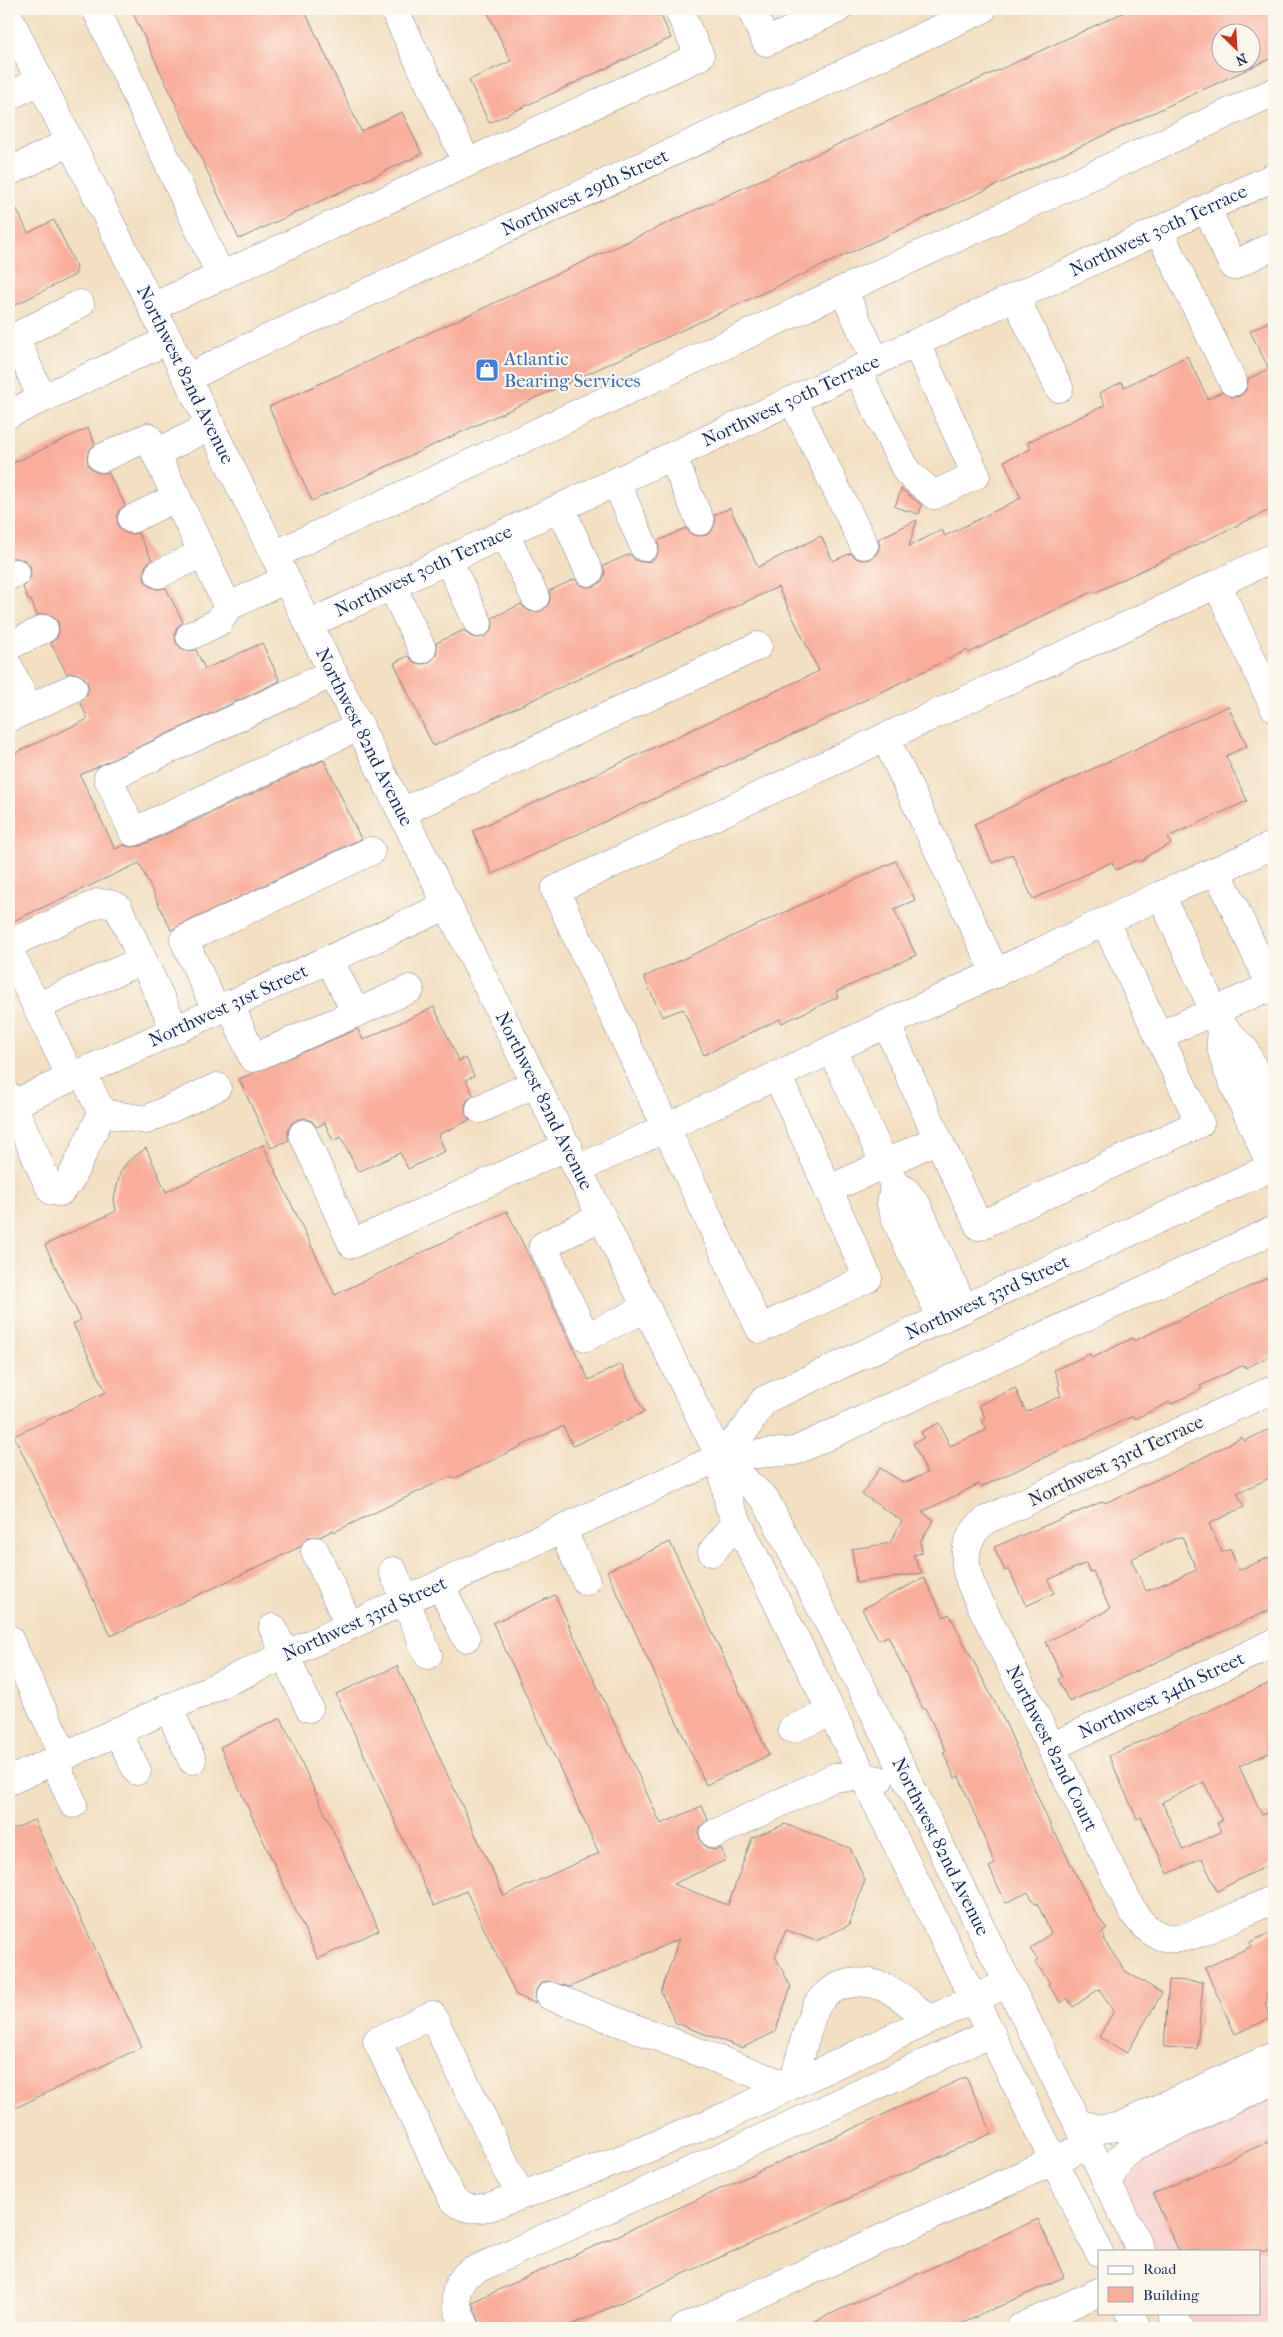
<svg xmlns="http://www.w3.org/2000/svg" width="1283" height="2337" font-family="'IM FELL French Canon',serif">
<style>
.built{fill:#f7d0cd}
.building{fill:#f9ae9b;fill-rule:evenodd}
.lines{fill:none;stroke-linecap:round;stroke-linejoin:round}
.minor-casing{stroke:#878790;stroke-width:29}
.minor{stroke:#fff;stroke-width:28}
.labels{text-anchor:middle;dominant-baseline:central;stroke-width:4.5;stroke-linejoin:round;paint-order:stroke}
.street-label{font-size:19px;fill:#1b2f5e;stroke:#fbf7ec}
.shop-label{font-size:19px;fill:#366cbe;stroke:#fbf7ec;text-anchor:start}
</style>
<rect width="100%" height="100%" fill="#fbf7ec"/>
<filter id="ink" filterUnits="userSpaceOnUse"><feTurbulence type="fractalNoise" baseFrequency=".02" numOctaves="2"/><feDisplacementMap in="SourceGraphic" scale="10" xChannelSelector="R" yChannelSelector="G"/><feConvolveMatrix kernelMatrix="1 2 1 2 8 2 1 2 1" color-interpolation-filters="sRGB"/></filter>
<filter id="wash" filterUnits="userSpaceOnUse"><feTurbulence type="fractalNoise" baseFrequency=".0096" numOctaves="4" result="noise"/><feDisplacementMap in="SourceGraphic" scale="20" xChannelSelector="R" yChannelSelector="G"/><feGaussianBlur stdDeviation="1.12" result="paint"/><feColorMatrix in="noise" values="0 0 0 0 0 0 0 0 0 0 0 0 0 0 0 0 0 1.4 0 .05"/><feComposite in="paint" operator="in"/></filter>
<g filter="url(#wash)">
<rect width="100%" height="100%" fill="#f3dfc2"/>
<!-- built -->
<path class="built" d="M1274,2089V2328H1192L1185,2313H1259V2251H1154L1126,2191L1122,2179L1130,2157Z"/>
<g id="blocks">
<!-- building -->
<path class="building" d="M131,9H304L361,131L402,112L422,154L239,239Z
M486,9H658L671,38L489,123L469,80L511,61Z
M1131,9H1274V57L312,501L269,407ZM1220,32H1250V62H1220Z
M9,193L28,233L54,220L77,268L75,275L9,308Z
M1274,319V508L1094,593L1093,591L969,653L967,650L826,719L492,874L473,831L819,671L778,587L433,746L394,663L408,656L414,662L420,664L428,663L435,657L437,651L436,643L464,630L470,636L476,638L484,637L491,631L493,625L492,618L521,604L527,610L533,612L541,611L548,605L550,599L549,591L575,579L580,585L587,587L596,586L602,581L605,573L603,566L630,554L635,560L642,562L651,561L656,557L659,549L658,541L686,528L691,534L698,536L707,535L712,531L715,523L714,515L730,508L758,567L821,536L833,561L851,553L856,558L862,560L870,559L877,553L880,546L878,539L917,520L909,546L942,530L945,536L1021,498L1004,461L1031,449L1028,442L1105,405L1099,393L1122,382L1124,387L1187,356L1208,399L1222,392L1231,397L1240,396L1246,390L1248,379L1269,369L1250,331Z
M88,428L95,444L90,449L87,456L88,465L93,471L100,473L108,472L125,505L119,510L117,517L118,526L123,532L130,534L138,533L152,560L146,565L144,572L145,581L151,587L157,589L166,588L183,622L177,627L175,634L176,643L182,649L188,651L196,650L205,669L262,643L280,681L80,775L115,849L124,845L131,847L140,846L324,760L361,839L171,930L139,863L9,923V756L88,719L80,702L86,696L89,689L87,681L82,676L75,673L67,674L51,643L57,638L59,631L58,622L52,616L46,614L37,615L31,600L29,601L23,587L28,583L31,575L30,566L25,560L9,557V465Z
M901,489L922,505L919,514L895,507Z
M1228,706L1247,746L1226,756L1247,801L1168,837L1171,844L1150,854L1142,861H1135L1116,870L1112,862L1033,899L1012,854L992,863L974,824Z
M896,861L915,900L894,909L916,955L836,992L838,997L782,1023L780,1019L704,1055L683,1009L662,1017L644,977Z
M434,1007L459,1061L466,1058L474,1076L466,1080L473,1095L467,1100L465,1107L466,1115L470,1120L438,1135L445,1151L408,1169L400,1153L358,1172L341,1137L333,1141L325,1123L316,1127L312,1121L304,1118L297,1120L291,1124L288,1132L289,1140L271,1148L239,1079L358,1029L363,1040Z
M263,1145L335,1295L507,1211L589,1380L621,1364L644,1412L573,1446L563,1426L453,1479L451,1476L334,1532L333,1530L320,1537H308L300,1547L111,1636L14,1436L106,1392L73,1324L81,1320L45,1245L116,1211L114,1199L120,1173L127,1162L146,1148L166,1192Z
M1274,1275V1354L1246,1368L1244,1365L1200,1386L1202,1389L1171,1404L1170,1402L1135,1419L1133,1416L981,1487L979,1484L922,1512L934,1520L920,1542L922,1553L913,1555L922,1573L856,1583L852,1549L890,1543L902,1521L862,1494L880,1468L904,1483L927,1473L913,1443L924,1438L921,1432L939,1423L950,1446L987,1430L982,1420L986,1419L979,1405L1015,1388L1026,1412L1061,1396L1058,1387L1060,1385L1054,1370L1090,1354L1092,1358L1133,1338L1134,1341Z
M1274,1427V1476L1237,1493L1244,1507L1209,1524L1222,1552L1230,1549L1239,1570L1274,1555V1608L1069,1702L1058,1679L1062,1677L1046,1642L1110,1609L1093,1571L1090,1572L1086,1563L1048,1580L1054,1593L1026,1606L1009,1569L1005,1571L994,1547L1104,1501L1105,1503L1189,1465L1242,1437L1244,1441ZM1179,1537H1182L1197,1570L1146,1591L1131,1559Z
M670,1542L769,1755L706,1785L607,1571Z
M924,1578L944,1617L949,1614L1006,1724L1054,1834H1056L1094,1911L1107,1929L1102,1933L1105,1938L1103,1939L1125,1971L1162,1993L1127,2053L1099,2037L1114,2011L1099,1989L1073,2007L1067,1998L1061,2003L1048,1984L1050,1983L1035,1962L1038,1960L1030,1949L1051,1933L1037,1903L1035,1904L1028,1892L1006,1903L989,1867L995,1864L959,1776L955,1778L943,1752L946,1751L925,1708L923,1709L888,1636L879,1640L862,1609Z
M555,1595L661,1824L702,1806L708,1820L701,1826L698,1833L700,1840L706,1847L713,1850L721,1848L726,1860L673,1884L728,1905L752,1838L785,1824L850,1848L865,1880L849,1925L816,1941L786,1930L775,1956L791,1987L775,2032L742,2048L676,2023L661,1992L679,1939L570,1987L547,1981L540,1984L536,1990L535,2003L516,1995L466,1891L434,1906L336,1694L397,1666L504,1896L599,1853L493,1623Z
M1274,1681V1751L1239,1766L1262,1815L1274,1809V1862L1217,1891L1202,1858L1168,1874L1141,1817L1137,1819L1109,1756ZM1204,1782L1222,1821L1217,1823L1221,1832L1183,1850L1162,1802Z
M281,1718L379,1930L318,1959L220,1747Z
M34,1820L142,2047L9,2111V1831Z
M1274,1931V1989L1265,1993L1269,2002L1265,2004L1271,2018L1235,2034L1205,1968L1252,1946L1250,1942Z
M1169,1980L1203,1982L1197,2049L1164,2047Z
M966,2077L992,2133L565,2328H482L472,2302Z
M1274,2139V2251H1179L1153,2194Z
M1038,2219L1064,2277L952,2328H800Z"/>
</g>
</g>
<g filter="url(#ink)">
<use href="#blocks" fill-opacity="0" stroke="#878790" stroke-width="1"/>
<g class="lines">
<!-- minor casing -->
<g class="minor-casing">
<g id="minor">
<path d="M96,9L221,276L152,307"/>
<path d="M394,9L467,163L700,56L678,9"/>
<path d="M751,9L766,42L838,9"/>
<path id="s1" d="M9,18L720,1457L729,1505L1099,2252"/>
<path d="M9,96L40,81"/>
<path d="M9,172L70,142"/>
<path d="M1207,209L1233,266L1274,245"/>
<path d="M1159,231L1233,382"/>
<path d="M221,276L467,163"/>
<path d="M843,290L1274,92"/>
<path d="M1015,297L1059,388"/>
<path d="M857,371L907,472L934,495L976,475L916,343"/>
<path id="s2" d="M188,378L241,351L983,9"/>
<path d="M42,399L15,337L80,304"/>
<path d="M793,401L864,545"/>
<path d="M9,414L169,340"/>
<path d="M156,453L211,426"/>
<path d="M672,456L700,521"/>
<path d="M102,458L148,437L228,607L286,579"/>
<path d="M616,482L644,547"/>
<path d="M561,508L589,572"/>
<path d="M132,519L177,497"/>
<path d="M505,534L535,597"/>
<path d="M274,555L843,290L876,362"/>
<path d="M1274,557L1217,584L1274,707"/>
<path d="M448,560L478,623"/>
<path d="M159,574L203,553"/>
<path d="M9,576L16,573"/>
<path d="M392,586L422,649"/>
<path id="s3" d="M309,624L1274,177"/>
<path d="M190,636L219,622L228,607"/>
<path d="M9,646L44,629"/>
<path d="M9,667L29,709"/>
<path d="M333,673L108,778L133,832L360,726"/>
<path d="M9,718L73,688"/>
<path d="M885,737L996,974"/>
<path d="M402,812L758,646"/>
<path d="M1217,871L1271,986"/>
<path d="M1161,895L1220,1024L1221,1048L1227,1069L1274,1172"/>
<path d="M329,959L356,1013L410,989"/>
<path d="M230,1004L253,1058L356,1013"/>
<path d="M38,1006L143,960"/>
<path d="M216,1010L184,940L371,851"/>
<path d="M1220,1024L1245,1050L1274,1114"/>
<path d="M887,1025L938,1139"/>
<path d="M1158,1036L1271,986L1274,992"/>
<path d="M832,1050L894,1184L891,1204L897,1222L942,1319"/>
<path d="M777,1075L868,1278L760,1329L555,890L1217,584"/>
<path d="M71,1077L12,956L11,948L14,942L98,903L110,904L118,907L175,1029"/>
<path d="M9,1096L48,1184L52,1191L60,1192L69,1182L102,1113L82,1072"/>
<path id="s4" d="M9,1106L448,905"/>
<path d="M480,1109L536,1083"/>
<path d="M102,1113L146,1120L217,1087"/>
<path d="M303,1134L352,1244L568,1146"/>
<path d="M578,1169L1161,895L1274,845"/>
<path d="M894,1184L905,1190L917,1205L964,1309"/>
<path d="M828,1190L938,1139L979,1226L1200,1123L1105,922"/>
<path d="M602,1216L543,1246L586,1337L647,1308"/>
<path id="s5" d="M1274,1389L988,1519C961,1537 961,1564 974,1591L1132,1910C1157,1951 1186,1940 1222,1923C1239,1915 1257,1907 1274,1899"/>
<path id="s6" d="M720,1457L765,1499L857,1678L1141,2251"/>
<path id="s7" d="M720,1457L747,1427L764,1400L1274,1166"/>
<path d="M562,1529L586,1581"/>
<path d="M315,1551L349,1625"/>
<path d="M712,1552L737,1522"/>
<path d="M393,1571L428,1655"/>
<path d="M440,1584L466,1638"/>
<path d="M273,1628L309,1708"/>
<path d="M9,1639L64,1755"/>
<path d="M168,1707L192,1760"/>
<path d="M792,1729L832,1712"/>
<path d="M117,1731L137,1771"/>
<path id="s8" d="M1051,1747L1274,1643"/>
<path d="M54,1760L73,1804"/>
<path id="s9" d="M9,1781L720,1457L795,1451L1274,1230"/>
<path d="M714,1834L835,1777H863L879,1780"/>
<path d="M550,1996L788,2086"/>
<path d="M793,2084C800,2060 805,2032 815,2009C819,1999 830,1990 840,1986C878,1973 902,1997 929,2020"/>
<path d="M1078,2124L1101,2129L1118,2127L1274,2056"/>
<path d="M1107,2183L1121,2157L1139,2144L1274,2081"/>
<path d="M520,2195L432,2015L377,2041L452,2198C464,2210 473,2210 489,2207L622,2159L729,2115L1008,1983"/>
<path d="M1130,2313L1137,2328"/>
<path d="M1172,2313L1180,2328"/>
<path d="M466,2328C456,2308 449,2290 468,2273L991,2033"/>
<path d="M684,2328L1071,2153"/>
<path d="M1020,2328L1099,2292"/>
</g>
</g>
<!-- minor -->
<use href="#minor" class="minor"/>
</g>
</g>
<!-- icons -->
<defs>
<g id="shop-square" transform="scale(1.25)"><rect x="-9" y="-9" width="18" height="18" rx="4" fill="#3f7fe0" stroke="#fbf7ec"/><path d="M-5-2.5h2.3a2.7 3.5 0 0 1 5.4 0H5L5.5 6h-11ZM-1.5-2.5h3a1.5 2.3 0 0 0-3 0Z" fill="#fff"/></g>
</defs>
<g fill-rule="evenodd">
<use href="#shop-square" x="487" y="370"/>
</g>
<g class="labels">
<!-- street labels -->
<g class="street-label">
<text stroke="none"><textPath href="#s2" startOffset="438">Northwest 29th Street</textPath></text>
<text stroke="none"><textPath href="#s3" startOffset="936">Northwest 30th Terrace</textPath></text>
<text stroke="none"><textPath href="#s1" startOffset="398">Northwest 82nd Avenue</textPath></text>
<text stroke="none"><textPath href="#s3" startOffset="531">Northwest 30th Terrace</textPath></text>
<text stroke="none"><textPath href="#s3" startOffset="126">Northwest 30th Terrace</textPath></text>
<text stroke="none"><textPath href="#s1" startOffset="802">Northwest 82nd Avenue</textPath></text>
<text stroke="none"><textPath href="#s4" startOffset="241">Northwest 31st Street</textPath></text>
<text stroke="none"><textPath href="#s1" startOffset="1208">Northwest 82nd Avenue</textPath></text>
<text stroke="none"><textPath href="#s7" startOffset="318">Northwest 33rd Street</textPath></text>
<text transform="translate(1116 1461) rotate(-25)">Northwest 33rd Terrace</text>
<text stroke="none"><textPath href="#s9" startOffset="391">Northwest 33rd Street</textPath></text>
<text stroke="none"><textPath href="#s8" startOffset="122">Northwest 34th Street</textPath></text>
<text stroke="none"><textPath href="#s5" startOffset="571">Northwest 82nd Court</textPath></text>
<text stroke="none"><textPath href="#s6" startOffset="451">Northwest 82nd Avenue</textPath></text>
</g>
<!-- shop labels -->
<g class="shop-label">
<text x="504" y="359">Atlantic<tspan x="504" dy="22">Bearing Services</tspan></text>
</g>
</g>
<!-- margin -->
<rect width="1283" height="2337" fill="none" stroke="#fbf7ec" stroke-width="30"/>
<!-- legend -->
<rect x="1098" y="2250" width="162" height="65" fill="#fbf7ec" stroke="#a1a7b3"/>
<rect x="1108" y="2266" width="25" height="8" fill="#ffffff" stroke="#a1a7b3"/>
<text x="1143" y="2274" font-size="15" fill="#1b2f5e">Road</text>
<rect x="1108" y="2287" width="25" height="15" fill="#f9ae9b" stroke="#a1a7b3"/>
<text x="1143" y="2300" font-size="15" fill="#1b2f5e">Building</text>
<!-- north arrow -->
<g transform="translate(1236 48) rotate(155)"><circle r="24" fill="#fbf7ec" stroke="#a1a7b3"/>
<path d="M0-4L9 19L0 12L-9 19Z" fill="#c8321e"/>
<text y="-8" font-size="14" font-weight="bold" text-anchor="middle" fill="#1b2f5e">N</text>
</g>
</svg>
